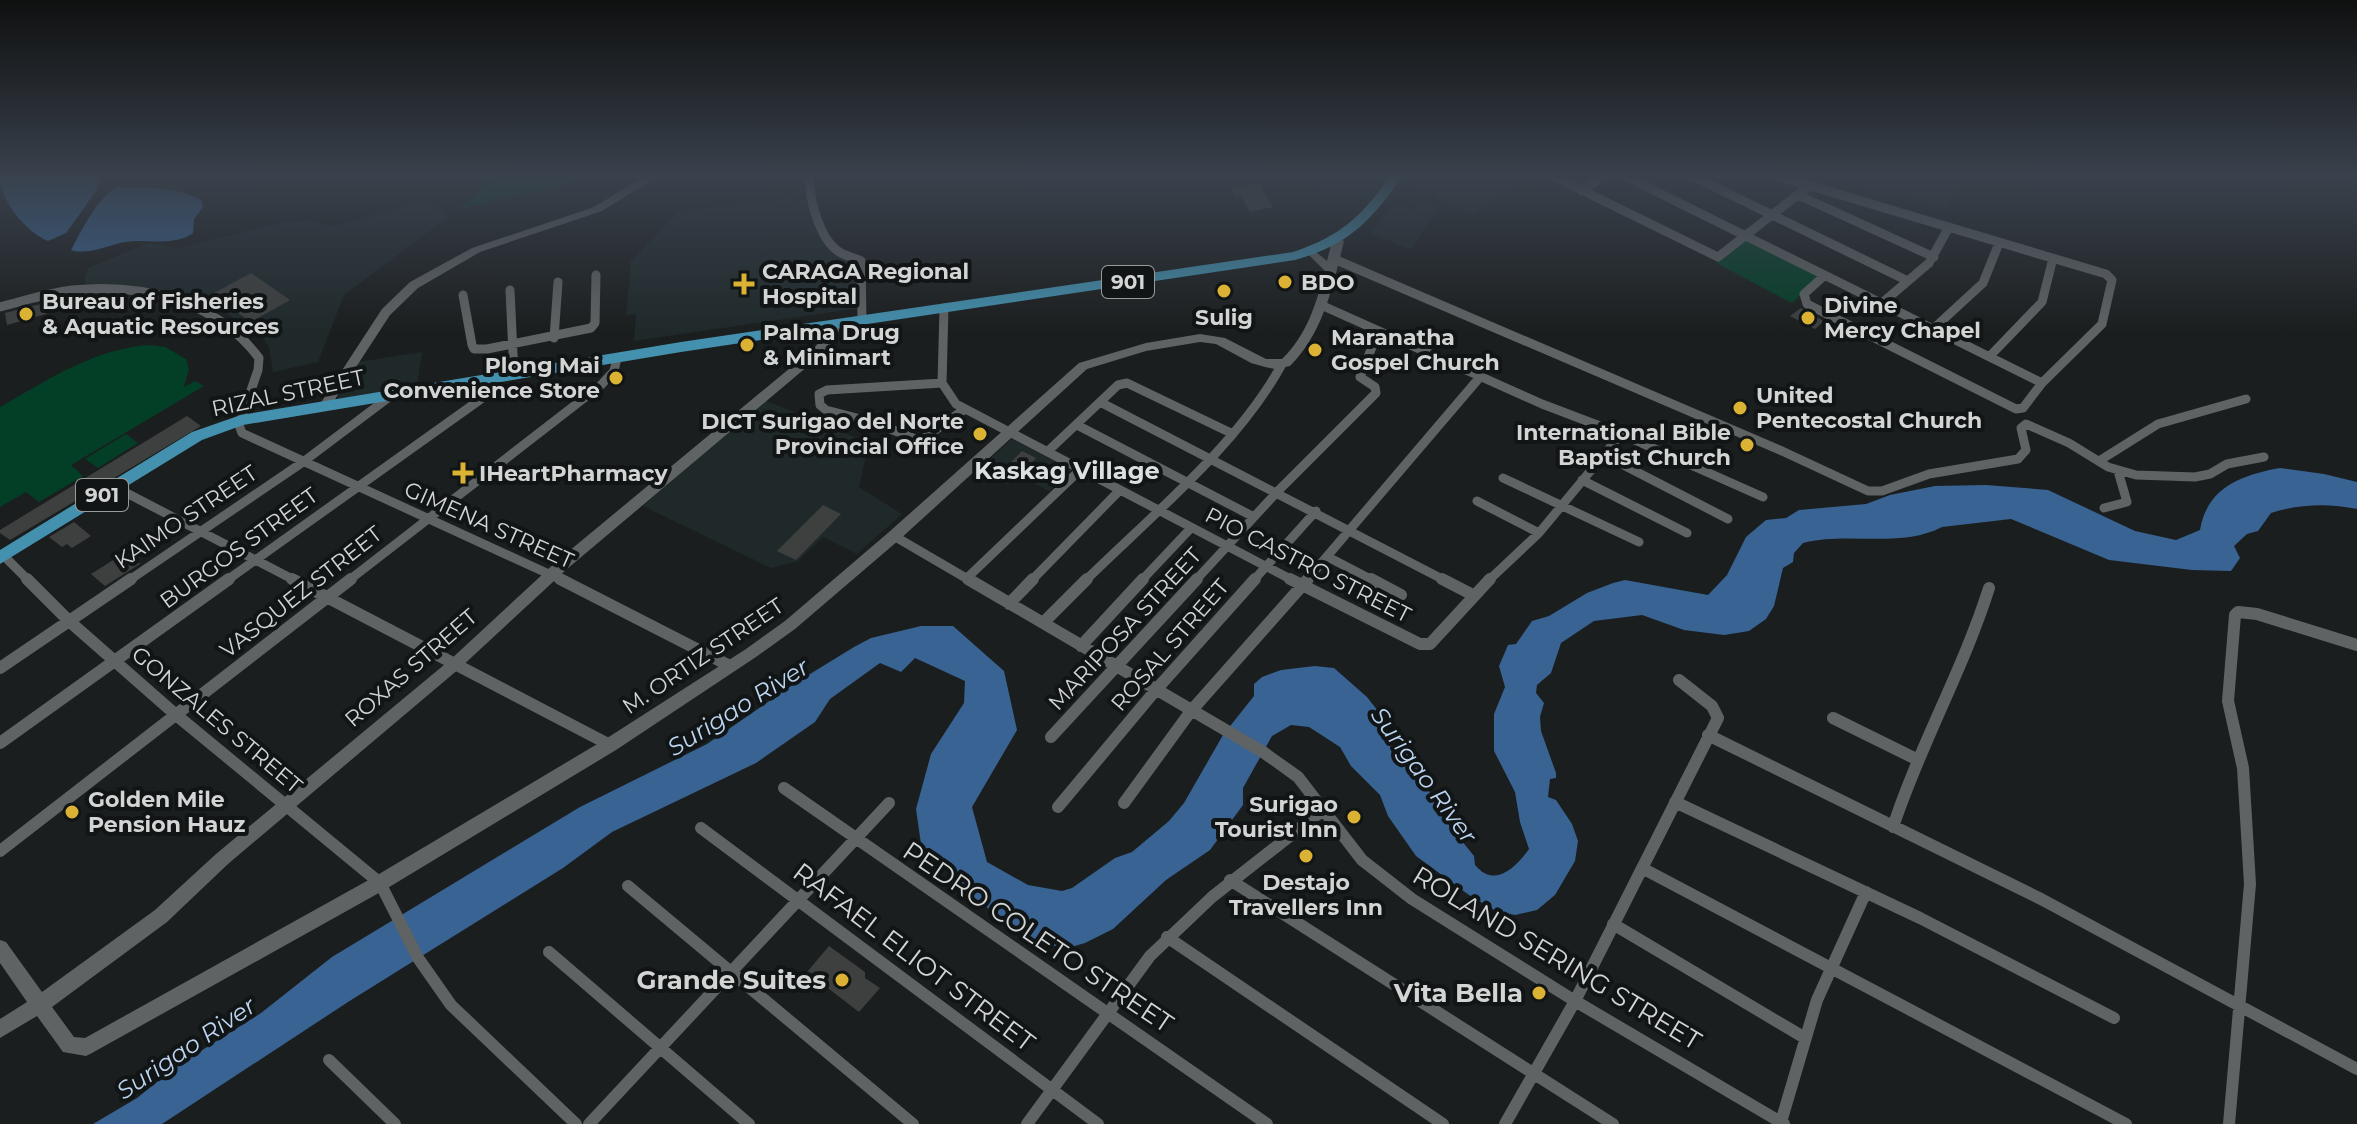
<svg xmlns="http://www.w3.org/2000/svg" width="2357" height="1124" font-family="Montserrat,sans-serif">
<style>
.built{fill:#1f292a}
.green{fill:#033f27}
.water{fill:#386393}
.building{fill:#3d403f}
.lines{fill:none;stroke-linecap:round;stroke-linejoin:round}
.street-far1{stroke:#606364;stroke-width:9}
.street{stroke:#606364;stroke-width:12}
.secondary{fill:#606364;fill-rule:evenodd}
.primary{fill:#4491af;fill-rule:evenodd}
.poi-dot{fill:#dbb233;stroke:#121515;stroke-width:3}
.labels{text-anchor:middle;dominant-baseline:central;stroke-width:8;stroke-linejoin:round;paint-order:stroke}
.shield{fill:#121515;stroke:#999b9b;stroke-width:2}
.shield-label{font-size:20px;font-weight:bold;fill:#d3d5d5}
.poi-label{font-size:22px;font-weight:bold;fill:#d3d5d5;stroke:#121515;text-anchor:start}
.street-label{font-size:22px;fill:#d3d5d5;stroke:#121515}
.neighbourhood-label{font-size:24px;font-weight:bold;fill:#dce0e1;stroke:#121515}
.water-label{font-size:24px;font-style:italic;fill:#bcd5f2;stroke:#121515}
.near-street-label{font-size:26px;fill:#d3d5d5;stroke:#121515}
.near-poi-label{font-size:26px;font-weight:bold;fill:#d3d5d5;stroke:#121515;text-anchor:end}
</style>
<rect width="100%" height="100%" fill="#1b1e1e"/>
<!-- built -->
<path class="built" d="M1303,175H1383L1363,200L1330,191Z
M1416,175H1494L1513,185L1471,215L1434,198L1436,193L1410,185Z
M1829,175H1958L1949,210Z
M795,198V201L811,199L822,236L856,261L860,308L634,341L636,314L626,315L631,261L679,211Z
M426,200L450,216L344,295L318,362L273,372L269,347L262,337L248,325L202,301L192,297L87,284L84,280L88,268L149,243L179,248L279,223L311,220L332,227Z
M1419,202L1438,207L1411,250L1370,233L1394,204L1414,209Z
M422,352L417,386L337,400L358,362Z
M764,400L869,443L859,487L902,514L857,554L823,537L798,561L771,568L643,506Z
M1012,439L1071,470L1049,491L1019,475L1007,485L978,469Z"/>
<!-- green -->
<path class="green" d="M497,175H606L459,209Z
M1747,239L1821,276L1792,303L1716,263Z
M149,345L165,347L186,359L189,369L184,387L195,381L204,386L71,465L83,476L39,502L26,492L0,507V407C48,380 93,349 149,345Z
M126,434L138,443L98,468L85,459Z"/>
<!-- water -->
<path class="water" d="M0,175H96L102,183L66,233L48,241C25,231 0,201 0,175Z
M117,187C145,188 176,186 201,200L203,207L194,219L193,233C172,248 144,237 120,243C105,247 85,255 71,250C82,230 96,199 117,187Z
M2280,468L2324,474L2357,482V509C2329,503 2298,504 2271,513L2258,531L2247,534L2234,546L2240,558L2231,571L2192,570L2109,560L2011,519L1942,527C1900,549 1848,531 1803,543L1794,553L1793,562L1783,568L1774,606L1766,619L1749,631L1724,635L1684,630L1642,615L1594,621L1561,643L1551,673L1537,685L1536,693L1544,703L1540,717L1541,731L1556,773V778L1550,779L1548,797L1556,800L1572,824L1578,841L1575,861L1555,895L1537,910L1515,915L1496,911L1469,895L1416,856L1388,816L1380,795L1351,766L1340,747L1309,727L1291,725L1272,736L1243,788V805L1210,850L1166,880L1113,929L1085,943L1071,947L1044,945L1026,938L966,891L951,883L949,870L921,844L916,809L931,754L964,703L965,681L915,658L901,672L880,663L830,699L815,722L756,763L612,832L563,868L348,1002L162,1124H93L137,1098L177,1066L261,1013L332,957L580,807L707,744L797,682L854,647L871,638L921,626H953L1004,671L1017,730L972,807L987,862L1028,885L1062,891L1072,888L1115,858L1132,852L1169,821L1184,803L1223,735L1254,696V684L1262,677L1281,670L1315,666L1334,668L1367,697L1388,724L1416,764L1440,814L1474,856L1475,865C1495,889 1516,867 1529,849L1520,822L1515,792L1494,751V714L1505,687L1499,666L1508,645L1516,644L1532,621L1549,616L1587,593L1613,583L1625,580L1708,595L1727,575L1746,537L1766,520L1786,518L1799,510L1866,504L1890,495L1935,486L1986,485L2048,490L2135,531L2176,540L2200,530C2207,487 2242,475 2280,468Z"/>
<!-- building -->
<path class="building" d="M1259,184L1273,207L1250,212L1241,196L1235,197L1231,189Z
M251,273L290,300L251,322L212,294Z
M45,303L46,314L7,325L5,313Z
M1801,308L1804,311L1824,321L1815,329L1790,316Z
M187,416L201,426L10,540L0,533V530Z
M1022,451L1036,458L1021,473L1007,466Z
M992,459L1011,469L1000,480L981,469Z
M823,505L841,514L796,560L777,551Z
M74,522L91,536L72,548L67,544L62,547L49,537Z
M126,552L140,564L105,586L91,574Z
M829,946L865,972V978L880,988L859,1012L807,972Z"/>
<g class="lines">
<!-- street-far1 -->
<path class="street-far1" d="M810,175C808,196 819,238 838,251C844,256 854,257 861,261L862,320
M1551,175L1718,257L1809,186
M1623,175L2042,383
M1690,175L1908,281
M1774,175L2106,274L2112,280L2102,324L2042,383L2023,408L2016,409L1807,304L1804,294L1825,275
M1582,191L1604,175
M1798,195L1934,257
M1334,259L1782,451L1868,491H1882L1929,474L2018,459L2026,450L2021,428L2026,424L2069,443L2108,467L2136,475L2195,477L2210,474L2227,464L2264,457
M510,290L514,375
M463,295L472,345L474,349H487L591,328L595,323L596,275
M1882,303L1929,263L1949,227
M1321,305L1542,404L1621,434L1539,533L1488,581
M0,307C24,301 47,293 72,290C142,283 216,300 259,358L258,370L239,425L242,433L564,581
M944,308L942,383L956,404L1294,581
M1933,329L1983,283L1999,243
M554,338L558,282
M1990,356L2042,302L2053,258
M942,383L827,390L819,394L820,405L826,410L876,423L920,441L965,409
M1100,402L1446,581
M1077,425L1254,517
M1621,434L1763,497
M1047,452L1118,385L1127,383L1233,434
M1604,455L1728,519
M2099,461L2158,424L2246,399
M1503,478L1639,542
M1582,480L1687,533
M115,487L296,581
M1477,501L1539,533
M2104,508L2127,502L2118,471
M894,536L971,581
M4,556L29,581
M1328,557L1374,581
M967,578L1080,470
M128,581L303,462L392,395
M226,581L481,399L491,388L494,378
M348,581L601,385L614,371L617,358
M1031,581L1120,490
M1085,581C1151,516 1238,445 1282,364
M1141,581L1191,528
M1195,581L1277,492L1376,393L1375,387L1360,377L1378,332
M1253,581L1316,511
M1306,581L1480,377"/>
<!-- street -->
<path class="street" d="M27,579L69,621L175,714L380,883L418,958L451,1005L576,1124
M292,579L610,745
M560,579L730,666
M968,579L1263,752L1298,777L1362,860L1412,899L1575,1001L1784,1124
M1290,579L1420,644H1430L1490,579
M1371,579L1401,595
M1442,579L1473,595
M1009,604L1033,579
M1043,623L1087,579
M1081,646L1143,579
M0,668L131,579
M1833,718L1916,759
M1708,735L2041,899L2357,1069
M1051,737L1197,579
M0,743L229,579
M784,788L1267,1124
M1675,802L1920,918L2114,1018
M1124,803L1191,711L1308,579
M1058,807L1155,691L1255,579
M1893,827C1920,745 1963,670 1989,588
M701,828L1098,1124
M0,851L351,579
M1642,868L2126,1124
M1230,880L1613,1124
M628,886L913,1124
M1613,924L1805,1038
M1167,937L1443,1124
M549,952L749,1124
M329,1060L395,1124
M1781,1122L1817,1000L1866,892
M589,1124L889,803
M1027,1124L1150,956L1212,897L1323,810
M1505,1124L1575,1001L1718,718L1712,706L1679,680
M2229,1124L2250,884L2243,768L2228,701L2235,615L2238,612L2257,614L2357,645"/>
<!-- secondary -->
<path class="secondary" d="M647,175H660L602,211L480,252L418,288L390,315L330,407H322L320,404L322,401L382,309L410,282L472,248L594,207Z
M1338,238L1344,241C1333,285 1324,332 1290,366L1275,369L1265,367L1251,363L1216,344L1200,342L1146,351L1087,369L899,540L795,629L756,657L616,750L386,889L92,1053L86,1056L63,1052L37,1016L0,1038V1019L27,1002L0,963V940L6,942L42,992L155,910L216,854L450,660L557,561L813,349L826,335L831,321H839L841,324L836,339L821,355L567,569L460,668L228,864L167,922L52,1007L74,1037L85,1038L374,877L604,740L746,649L785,621L889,532L1079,363L1146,343L1200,334L1225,338L1266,359H1282C1307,335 1316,304 1325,271L1305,251L1311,248L1327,261L1332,241Z"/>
<!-- primary -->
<path class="primary" d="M1391,175H1403C1372,220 1349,245 1295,260L681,352L243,425L202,440L0,564V550L192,432L241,415L681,342L1293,252C1341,236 1362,216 1391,175Z"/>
</g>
<!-- sky -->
<linearGradient id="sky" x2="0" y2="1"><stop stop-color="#0f1010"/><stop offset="0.53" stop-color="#39414c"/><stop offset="1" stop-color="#39414c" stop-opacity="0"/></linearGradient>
<rect width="2357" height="333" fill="url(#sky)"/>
<!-- markers -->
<g class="poi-dot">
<circle cx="1285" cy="282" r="8"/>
<path d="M740 272h8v8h8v8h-8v8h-8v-8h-8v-8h8z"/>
<circle cx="1224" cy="291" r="8"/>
<circle cx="26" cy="314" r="8"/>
<circle cx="1808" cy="318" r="8"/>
<circle cx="747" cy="345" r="8"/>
<circle cx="1315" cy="350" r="8"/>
<circle cx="616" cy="378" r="8"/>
<circle cx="1740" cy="408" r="8"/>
<circle cx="980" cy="434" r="8"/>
<circle cx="1747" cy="445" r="8"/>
<path d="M459 461h8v8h8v8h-8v8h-8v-8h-8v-8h8z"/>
<circle cx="72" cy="812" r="8"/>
<circle cx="1354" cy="817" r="8"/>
<circle cx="1306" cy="856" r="8"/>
<circle cx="842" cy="980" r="8"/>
<circle cx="1539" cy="993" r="8"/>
</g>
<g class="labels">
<!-- shield labels -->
<g class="shield">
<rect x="1102" y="266" width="52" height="32" rx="6"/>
<rect x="76" y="479" width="52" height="32" rx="6"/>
</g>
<g class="shield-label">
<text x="1128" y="282">901</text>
<text x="102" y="495">901</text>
</g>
<!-- poi labels -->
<g class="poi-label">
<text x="762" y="271">CARAGA Regional<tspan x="762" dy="25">Hospital</tspan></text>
<text x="1301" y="282">BDO</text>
<text x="42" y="301">Bureau of Fisheries<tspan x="42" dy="25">&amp; Aquatic Resources</tspan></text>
<text x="1824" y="305">Divine<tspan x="1824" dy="25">Mercy Chapel</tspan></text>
<text x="1224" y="317" text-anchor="middle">Sulig</text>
<text x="763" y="332">Palma Drug<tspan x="763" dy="25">&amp; Minimart</tspan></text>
<text x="1331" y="337">Maranatha<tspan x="1331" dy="25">Gospel Church</tspan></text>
<text x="600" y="365" text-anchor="end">Plong Mai<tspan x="600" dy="25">Convenience Store</tspan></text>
<text x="1756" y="395">United<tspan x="1756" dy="25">Pentecostal Church</tspan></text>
<text x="964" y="421" text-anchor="end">DICT Surigao del Norte<tspan x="964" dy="25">Provincial Office</tspan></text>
<text x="1731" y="432" text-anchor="end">International Bible<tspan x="1731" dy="25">Baptist Church</tspan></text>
<text x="479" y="473">IHeartPharmacy</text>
<text x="88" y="799">Golden Mile<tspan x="88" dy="25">Pension Hauz</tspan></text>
<text x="1338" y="804" text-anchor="end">Surigao<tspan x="1338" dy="25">Tourist Inn</tspan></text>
<text x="1306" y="882" text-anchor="middle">Destajo<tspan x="1306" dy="25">Travellers Inn</tspan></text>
</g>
<!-- street labels -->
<g class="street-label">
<text transform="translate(288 393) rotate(-12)">RIZAL STREET</text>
<text transform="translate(186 517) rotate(-34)">KAIMO STREET</text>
<text transform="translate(489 525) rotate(24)">GIMENA STREET</text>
<text transform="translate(239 548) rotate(-36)">BURGOS STREET</text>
<text transform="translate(1308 565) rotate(27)">PIO CASTRO STREET</text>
<text transform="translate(301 592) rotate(-38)">VASQUEZ STREET</text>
<text transform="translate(1125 629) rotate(-47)">MARIPOSA STREET</text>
<text transform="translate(1170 645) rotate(-49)">ROSAL STREET</text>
<text transform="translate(703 656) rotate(-34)">M. ORTIZ STREET</text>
<text transform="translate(411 668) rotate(-41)">ROXAS STREET</text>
<text transform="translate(217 720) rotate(40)">GONZALES STREET</text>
</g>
<!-- neighbourhood labels -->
<g class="neighbourhood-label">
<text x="1067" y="470">Kaskag Village</text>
</g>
<!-- water labels -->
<g class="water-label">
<text transform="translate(738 707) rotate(-32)">Surigao River</text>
<text transform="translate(1424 775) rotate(54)">Surigao River</text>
<text transform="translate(186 1048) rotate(-34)">Surigao River</text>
</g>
<!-- near-street labels -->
<g class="near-street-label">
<text transform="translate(1038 937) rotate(34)">PEDRO COLETO STREET</text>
<text transform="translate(914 957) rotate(37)">RAFAEL ELIOT STREET</text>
<text transform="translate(1557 958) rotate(31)">ROLAND SERING STREET</text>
</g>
<!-- near-poi labels -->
<g class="near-poi-label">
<text x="826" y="980">Grande Suites</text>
<text x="1523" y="993">Vita Bella</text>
</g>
</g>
</svg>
